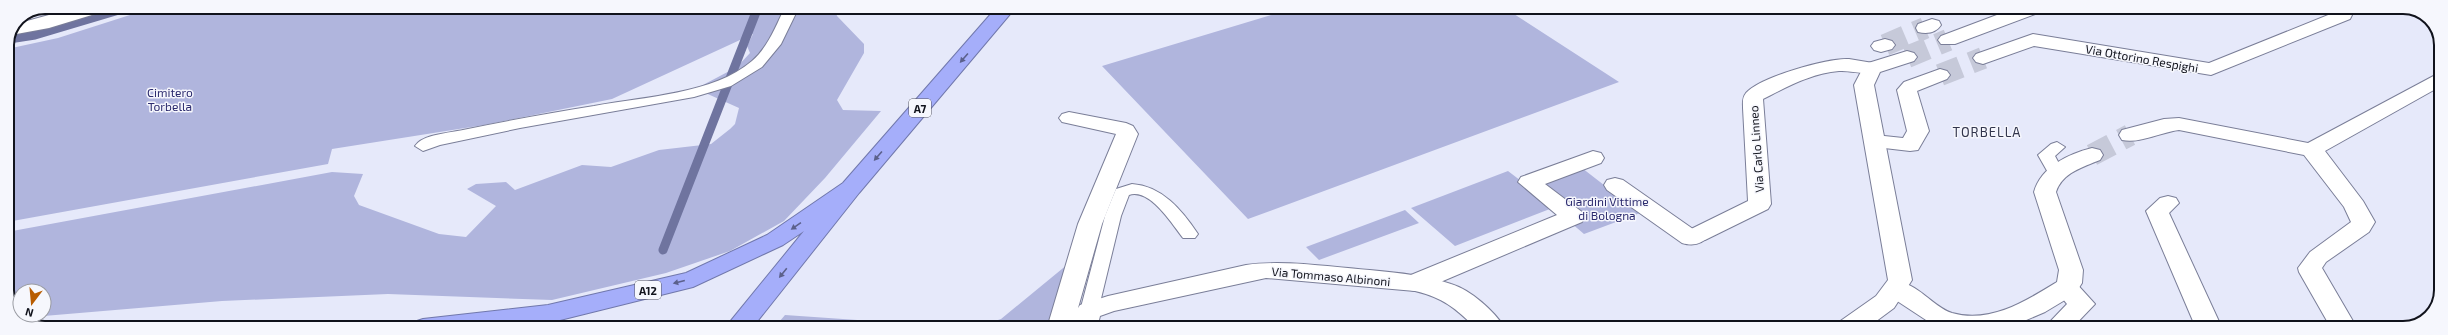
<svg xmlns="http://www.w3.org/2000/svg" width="2448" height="335" font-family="'Exo 2',sans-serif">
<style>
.green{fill:#b0b5dd;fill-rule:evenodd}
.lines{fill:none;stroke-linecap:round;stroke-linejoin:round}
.stream{stroke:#6f749f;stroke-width:9}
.pedestrian-tunnel{stroke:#c6c9d9;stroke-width:22;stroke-dasharray:22 11;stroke-linecap:butt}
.minor-tunnel{stroke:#c6c9d9;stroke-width:22;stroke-dasharray:22 11;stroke-linecap:butt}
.tertiary-tunnel{stroke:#c6c9d9;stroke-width:22;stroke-dasharray:22 11;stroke-linecap:butt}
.service-casing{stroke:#7a7e98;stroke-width:2}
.pedestrian-casing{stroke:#7a7e98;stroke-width:2}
.minor-casing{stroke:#7a7e98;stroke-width:2}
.tertiary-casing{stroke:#7a7e98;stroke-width:2}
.motorway-casing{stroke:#7178ac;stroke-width:2}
.service{fill:#fff;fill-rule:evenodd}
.pedestrian{fill:#fff;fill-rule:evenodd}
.minor{fill:#fff;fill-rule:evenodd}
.tertiary{fill:#fff;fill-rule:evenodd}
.motorway{fill:#a5aefa;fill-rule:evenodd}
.oneway{fill:#5b608b}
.labels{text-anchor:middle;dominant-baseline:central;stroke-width:3;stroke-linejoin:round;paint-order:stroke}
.shield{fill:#f6f7fd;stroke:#565760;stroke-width:1}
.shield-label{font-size:11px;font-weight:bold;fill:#11131c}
.street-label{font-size:12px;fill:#11131c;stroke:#f6f7fd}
.park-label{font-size:12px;fill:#2c2b6e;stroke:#f6f7fd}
.neighbourhood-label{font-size:13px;letter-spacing:1px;fill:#32354c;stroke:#f6f7fd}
.rim{fill:none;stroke:#11131c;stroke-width:2}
</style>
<rect width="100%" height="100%" fill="#e6e9fa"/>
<!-- green -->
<path class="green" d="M45,7H73L17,21L18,18Z
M155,7H834L837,16L864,44V53L837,100L843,110L881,111L825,178L784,221L730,251L666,273L552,300L388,294L222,301L20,318L7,295V232L332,172L363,174L354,196L359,205L439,234L466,237L496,206L467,189L476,184L506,182L515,190L582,165L611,167L659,150L711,144L730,129L735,124L739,108L701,91V86L737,67L750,53L747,46L753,34L612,99L484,125L332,149L328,164L7,222V49L58,38ZM20,291H44V315H20Z
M1150,7H1184C1172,14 1160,14 1146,11Z
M1298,7H1503L1619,82L1248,219L1102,66Z
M1582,168L1640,213L1584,234L1570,222L1538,184Z
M1508,171L1555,207L1455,246L1411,208Z
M1405,210L1419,223L1319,260L1306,247Z
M1068,264L1046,328H774L785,315L973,328L1001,319Z"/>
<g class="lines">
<!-- stream -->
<path class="stream" d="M9,39L35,35L129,7
M663,250L758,7"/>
<!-- pedestrian-tunnel -->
<path class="pedestrian-tunnel" d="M1885,45L1925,28"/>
<!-- minor-tunnel -->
<path class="minor-tunnel" d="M1940,75L1983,58
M2092,155L2130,135"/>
<!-- tertiary-tunnel -->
<path class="tertiary-tunnel" d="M1907,57L1948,40"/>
<!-- service casing -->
<g class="service-casing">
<path id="service" d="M785,7H799L781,44L762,67L731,86L694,97L520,128L440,145L423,151L415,146C423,134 450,133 463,130C507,121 550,113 594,106C643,97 714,94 752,61C768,47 776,26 785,7Z
M2057,142L2065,147L2055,156L2064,173L2062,176H2050L2038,155L2051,144Z
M1132,184C1162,186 1182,210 1198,234L1195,238H1183C1172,224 1150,188 1129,195L1121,216L1098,311L1095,315L1089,317L1083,315L1080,311L1105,216L1116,189Z"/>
</g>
<!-- pedestrian casing -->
<g class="pedestrian-casing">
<path id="pedestrian" d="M1932,19L1939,21L1941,25C1936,33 1927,34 1918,32L1916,28L1918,24Z
M1885,39L1892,41L1895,45L1892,49L1881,52L1874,50L1871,46L1874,42Z
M1593,151L1601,153L1604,158L1601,163L1545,184L1582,212L1586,217L1582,222L1424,289L1415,291L1406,289L1403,283L1406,277L1557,215L1518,182L1521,177Z
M1615,178L1623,180L1693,229L1705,230L1709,235C1702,245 1692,246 1682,243L1607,190L1604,185L1607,180Z
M2168,196L2176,198L2179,203L2169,213L2222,328H2196L2146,211L2160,198Z
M2066,280L2075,282L2095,304L2072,328H2044L2067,304L2054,288L2057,282Z"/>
</g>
<!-- minor casing -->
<g class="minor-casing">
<path id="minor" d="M78,7H107L105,11L49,28L11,35L16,24Z
M2343,9L2350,11L2352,15L2350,19L2211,75L2034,46L1983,64L1976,62L1973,58L1976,54L2033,34L2209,63Z
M1849,59L1879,64L1882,68L1879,72C1866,76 1852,70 1839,71C1812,73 1787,87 1763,99L1771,204L1768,209L1705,240L1697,242L1689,240L1685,235L1689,230L1748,201L1743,108C1743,102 1742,98 1746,93C1760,77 1827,58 1849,59Z
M1940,69L1947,71L1950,75L1947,79L1917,91L1929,131L1918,150L1910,151L1867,146L1864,141L1867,136L1875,135L1903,138L1907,131L1897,90L1904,82Z
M2441,72V86L2325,151L2363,201L2375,222L2369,232L2326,262L2322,268L2357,328H2331L2299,272L2298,268L2310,252L2351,222L2344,207L2304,155L2179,130C2161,132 2140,144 2122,140L2119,135L2122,130L2164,119L2179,118L2308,143Z
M1069,112L1126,123L1133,126L1138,134L1102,224L1078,308L1080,305L1108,296L1246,265C1283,260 1321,266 1358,269C1389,272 1422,274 1451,284C1471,290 1494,311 1505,328H1476C1455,308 1444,298 1415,291L1266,278L1114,311L1100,316L1097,328H1047L1078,224L1116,134L1062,122L1059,118L1062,114Z
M2092,148L2100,150L2103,155L2100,160C2083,167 2062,173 2056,192L2083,270L2082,283L2075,294L2045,312L2017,324L2004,328H1919L1926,320L1888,295L1885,289L1888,283C1914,276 1930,306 1952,313C1990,324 2026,301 2057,282L2059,270L2034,192C2041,167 2068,154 2092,148Z"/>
</g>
<!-- tertiary casing -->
<g class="tertiary-casing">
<path id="tertiary" d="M2018,7H2045L2043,11L1955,44H1941L1938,40L1941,36Z
M1907,51L1914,53L1917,57L1914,61L1880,72L1874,85L1912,280L1894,308L1867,328H1835L1839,322L1876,296L1888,280L1854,85L1865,64Z"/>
</g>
<!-- motorway casing -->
<g class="motorway-casing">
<path id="motorway" d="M997,7H1016L859,193L752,328H725L804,231L783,245L693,287L548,323L502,328H410L414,322L423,319L548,305L686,273L767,235L843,183Z"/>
</g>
<!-- service -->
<use href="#service" class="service"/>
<!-- pedestrian -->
<use href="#pedestrian" class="pedestrian"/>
<!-- minor -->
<use href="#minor" class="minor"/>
<!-- tertiary -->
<use href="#tertiary" class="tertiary"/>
<!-- motorway -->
<use href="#motorway" class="motorway"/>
</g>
<!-- one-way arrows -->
<defs><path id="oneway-solid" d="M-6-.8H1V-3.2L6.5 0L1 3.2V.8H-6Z"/></defs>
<g class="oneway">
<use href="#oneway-solid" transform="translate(964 58) rotate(131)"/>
<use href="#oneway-solid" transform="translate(878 156) rotate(131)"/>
<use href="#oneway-solid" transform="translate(796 226) rotate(145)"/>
<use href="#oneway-solid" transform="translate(783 273) rotate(129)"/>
<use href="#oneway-solid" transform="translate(679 282) rotate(166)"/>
</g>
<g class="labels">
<!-- shield labels -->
<g class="shield">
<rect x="909" y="99" width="22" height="18" rx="3"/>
<rect x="635" y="281" width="26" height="18" rx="3"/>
</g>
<g class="shield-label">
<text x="920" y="108">A7</text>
<text x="648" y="290">A12</text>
</g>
<!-- street labels -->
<g class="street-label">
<text transform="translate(2142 58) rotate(10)">Via Ottorino Respighi</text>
<text transform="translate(1756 149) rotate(-94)">Via Carlo Linneo</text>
<text transform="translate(1331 276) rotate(5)">Via Tommaso Albinoni</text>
</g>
<!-- park labels -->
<g class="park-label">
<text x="170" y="92">Cimitero<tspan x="170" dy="14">Torbella</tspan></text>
<text x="1607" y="201">Giardini Vittime<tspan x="1607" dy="14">di Bologna</tspan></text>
</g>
<!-- neighbourhood labels -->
<g class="neighbourhood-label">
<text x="1987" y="132">TORBELLA</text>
</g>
</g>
<!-- crop -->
<path d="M0 0H2448V335H0ZM45 14H2403A31 31 0 0 1 2434 45V290A31 31 0 0 1 2403 321H45A31 31 0 0 1 14 290V45A31 31 0 0 1 45 14Z" fill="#f6f7fd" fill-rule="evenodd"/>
<path class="rim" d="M45 14H2403A31 31 0 0 1 2434 45V290A31 31 0 0 1 2403 321H45A31 31 0 0 1 14 290V45A31 31 0 0 1 45 14Z"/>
<!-- north arrow -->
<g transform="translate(32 303) rotate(196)"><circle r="19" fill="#f6f7fd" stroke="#9a9ca3"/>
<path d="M0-3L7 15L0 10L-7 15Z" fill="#b85c01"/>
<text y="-6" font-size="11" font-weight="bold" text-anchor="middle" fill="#11131c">N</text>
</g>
</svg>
